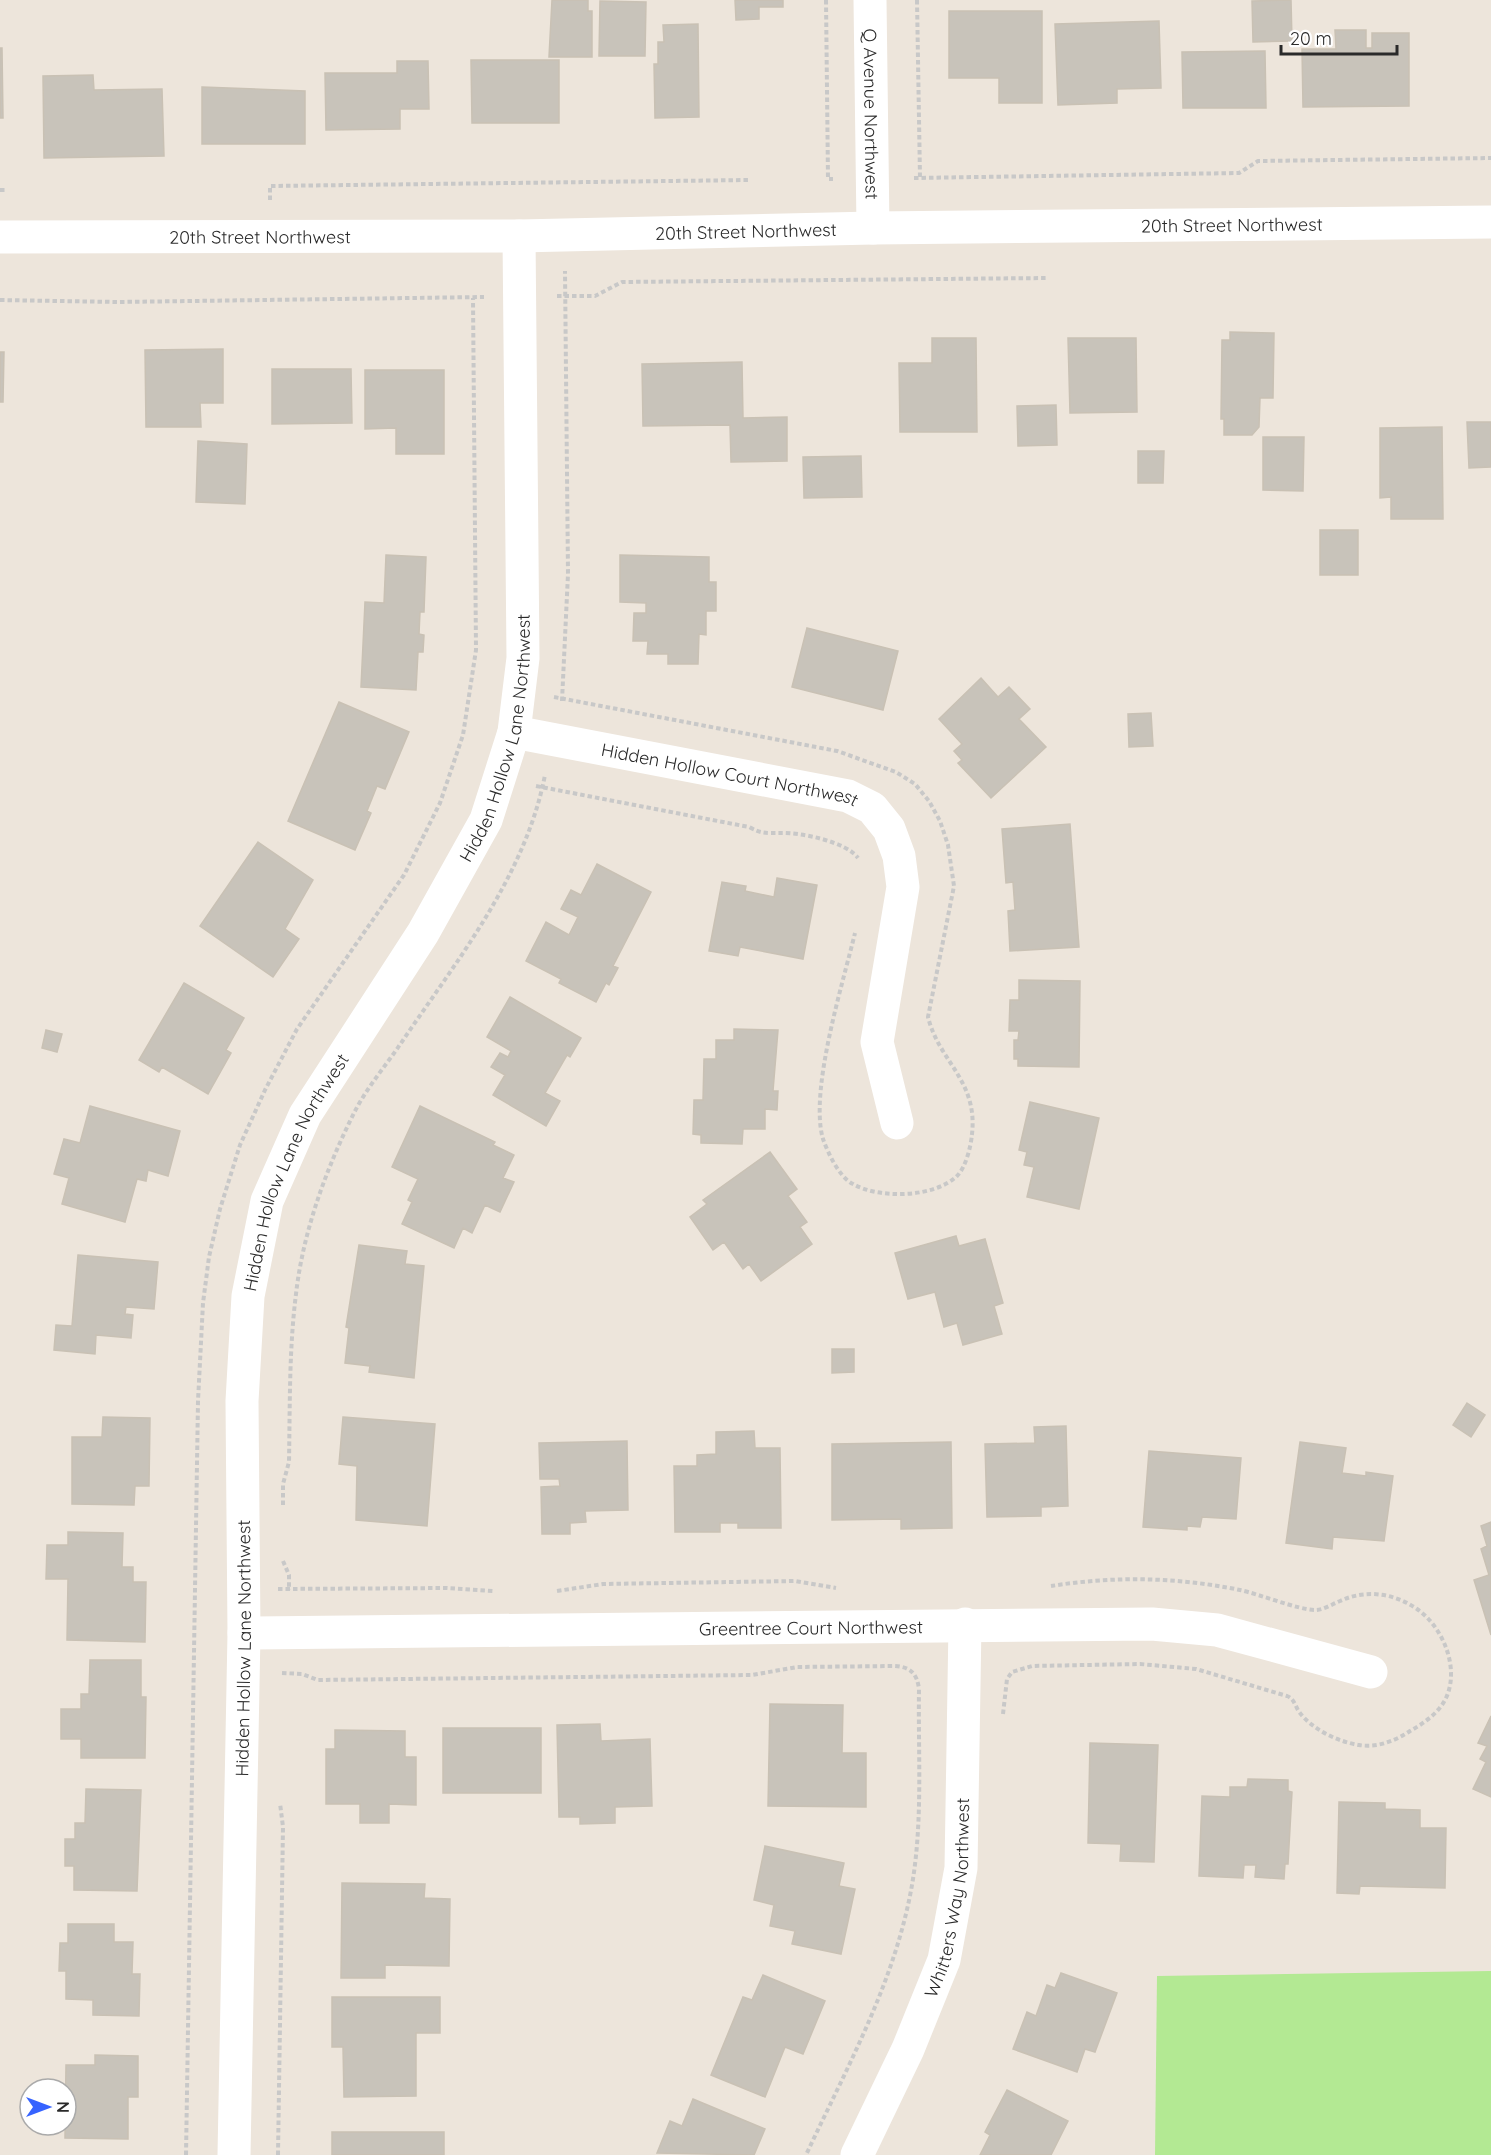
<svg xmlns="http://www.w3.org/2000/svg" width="1491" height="2155" font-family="Quicksand,sans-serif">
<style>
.green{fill:#b3e993}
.building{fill:#c8c3ba;stroke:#c9c1b4;stroke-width:1.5}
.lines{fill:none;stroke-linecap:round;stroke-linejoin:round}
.path{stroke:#c8c8c8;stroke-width:4;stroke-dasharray:4.5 3;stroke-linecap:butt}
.street{stroke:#fff;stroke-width:33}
.labels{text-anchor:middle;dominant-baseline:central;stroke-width:6;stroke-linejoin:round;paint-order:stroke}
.street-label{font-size:18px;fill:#2a2a2a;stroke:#fff}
</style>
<rect width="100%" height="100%" fill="#ede5db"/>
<!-- green -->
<path class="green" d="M1491,1971V2155H1155L1157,1976Z"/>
<!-- building -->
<path class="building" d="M552,0H588V11H592V57H549Z
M735,0H783V7H759V19L736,20Z
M1291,0L1292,41L1253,42L1252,1Z
M600,1L646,2L645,56H599Z
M949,11H1042V103H999V78H949Z
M1159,21L1161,88L1117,89V103L1058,105L1055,24Z
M698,24L699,117L655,118L654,64H658V42H664L663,25Z
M1335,30H1366V48H1372V33H1409V106L1303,107L1302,49H1336Z
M0,48H2L3,118H0Z
M1265,51L1266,108H1183L1182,52Z
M471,60H559V123H472Z
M397,61H428L429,109H400V129L326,130L325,73H397Z
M93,75L94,90L162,89L164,156L44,158L43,76Z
M202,87L305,91V144H202Z
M1230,332L1274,333L1273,398H1260L1259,427L1252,435H1224V419H1221L1222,340H1230Z
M932,338H976L977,432H900L899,363H932Z
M1068,338H1136L1137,412L1070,413Z
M223,349V403H200L201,427H146L145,350Z
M0,352H4L3,402H0Z
M742,362L743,418L787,417V461L731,462L730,425L643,426L642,364Z
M272,369H351L352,423L272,424Z
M365,370H444V454H396V428L365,429Z
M1056,405L1057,445L1018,446L1017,406Z
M1467,422H1491V467L1469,468Z
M1442,427L1443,519H1391V497L1380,498V428Z
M1263,437H1304L1303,491L1263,490Z
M198,441L247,444L245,504L196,502Z
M1138,451H1164L1163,483H1138Z
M861,456L862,497L804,498L803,457Z
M1320,530H1358V575H1320Z
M386,555L426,557L424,612H420L419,634L424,635L423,652H418L416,690L361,687L365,602L384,603Z
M620,555L709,557V582H716V611H706V635L699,634L698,664H668V654H647L648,641H633L634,613H646V603L620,602Z
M807,628L898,651L883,710L792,687Z
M981,678L998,697L1009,687L1030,709L1019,719L1046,747L991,798L958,763L962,760L954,751L962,744L939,719Z
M339,702L409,732L385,789L377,786L367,811L371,813L355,850L288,821Z
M1151,713L1153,746L1129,747L1128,714Z
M1070,824L1079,947L1010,951L1008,911L1015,910L1013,882L1006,883L1002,829Z
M258,842L313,880L285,929L299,939L273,977L200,926Z
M597,864L651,892L613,966L618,968L609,985L606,983L596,1002L559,983L561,979L526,961L546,922L569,935L578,917L561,909L571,890L581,895Z
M777,878L817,885L803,959L740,947L738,956L709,951L722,882L746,886L745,891L774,897Z
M1019,980L1080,981L1079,1067L1018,1066V1059H1014V1040H1018L1019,1031H1009L1010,1000H1019Z
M184,983L244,1018L226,1050L231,1053L208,1094L162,1067L159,1072L139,1060Z
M510,997L581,1038L570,1057L567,1055L545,1093L560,1101L546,1126L493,1095L505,1075L491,1067L500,1053L508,1057L511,1051L487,1037Z
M734,1029L778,1030L773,1091H778L777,1110L765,1109V1129H743L742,1144L701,1143V1135L693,1134L694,1100H703L704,1059H716V1040H734Z
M46,1030L62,1034L57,1052L42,1048Z
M1030,1102L1099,1118L1079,1209L1027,1197L1034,1167L1024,1165L1027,1152L1019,1150Z
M90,1106L180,1131L168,1176L148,1170L146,1181L137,1179L125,1222L62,1204L69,1178L54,1174L64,1139L80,1143Z
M420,1106L495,1142L493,1145L514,1155L503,1178L514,1182L500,1212L485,1205L472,1233L463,1228L454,1248L402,1224L412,1202L408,1200L418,1179L392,1167Z
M770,1152L797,1189L788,1196L807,1222L800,1227L812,1244L761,1281L749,1264L743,1269L724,1242L713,1250L690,1217L707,1204L703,1200Z
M956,1236L959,1246L985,1239L1003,1303L994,1306L1002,1334L963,1345L957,1323L944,1327L935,1292L908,1299L895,1253Z
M359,1245L407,1251L405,1264L424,1266L414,1378L369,1372L370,1366L345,1363L349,1328L346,1327Z
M78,1255L158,1262L154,1309L126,1307L125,1314L133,1315L131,1338L96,1335L95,1354L54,1350L56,1325L72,1326Z
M832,1349H854V1372L832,1373Z
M1467,1403L1485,1415L1471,1437L1453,1425Z
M103,1417L150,1418L149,1486H135L134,1505L72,1504V1437H102Z
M343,1417L435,1424L427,1526L356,1520L357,1466L339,1464Z
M1066,1426L1068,1506L1041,1507V1516L987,1517L985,1444L1035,1443L1034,1427Z
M754,1431L755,1448H780L781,1528H738V1523H720V1532H675L674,1466H697V1455L716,1454V1432Z
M627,1441L628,1510L585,1511L586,1522L570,1523V1534H542L541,1487L560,1486L559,1479H540L539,1443Z
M951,1442L952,1528L901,1529V1519L832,1520V1444Z
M1300,1442L1346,1448L1342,1473L1366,1476V1472L1393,1476L1384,1541L1333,1537L1332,1549L1286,1543Z
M1149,1451L1241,1458L1236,1519L1202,1517L1200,1527L1187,1526V1530L1143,1527Z
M1491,1522V1635L1474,1580L1489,1575L1481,1549L1487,1546L1481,1526Z
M68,1532L123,1533L122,1567H133V1582H146L145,1642L67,1640L68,1579H46L47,1545H68Z
M90,1660H141V1697H146L145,1758H81V1739H61V1709H81V1694H89Z
M770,1704L843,1705L842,1753H866V1807L768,1806Z
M1491,1716V1797L1473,1789L1486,1762L1480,1759L1487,1746L1478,1743Z
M600,1724L601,1741L650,1739L652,1806L615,1807V1823L580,1824V1817H559L557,1725Z
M443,1728H541V1793H443Z
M335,1730L405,1731V1757H416V1805L389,1804V1823H360V1804H326V1749H335Z
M1090,1743L1158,1745L1154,1862L1120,1861L1121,1844L1088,1843Z
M1248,1779L1288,1780V1791L1292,1792L1288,1864H1285L1284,1879L1255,1877L1256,1865H1244L1243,1878L1199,1876L1202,1796L1230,1797V1787H1247Z
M86,1789L141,1790L137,1891L74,1890V1866H65V1839H75V1823H85Z
M1339,1802L1385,1803V1809L1420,1810V1828H1446L1445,1888L1360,1886L1359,1894L1337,1893Z
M765,1846L844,1863L839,1886L855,1889L841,1954L792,1944L795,1931L770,1926L774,1905L754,1900Z
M342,1883L425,1884L424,1898L450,1899L449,1966L385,1965V1978H341Z
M68,1924H114V1942H133L132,1974H140L139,2016L93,2015V2000L66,1999V1971H59L60,1943H68Z
M1061,1973L1117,1993L1095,2052L1085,2049L1077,2072L1013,2049L1027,2012L1036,2016L1047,1985L1055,1988Z
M763,1975L825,2001L803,2054L785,2047L765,2097L711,2075L743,1997L752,2000Z
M332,1997H440V2033H416V2096L344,2097L343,2047H332Z
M95,2055L138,2056V2097H128V2139L65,2138L66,2065H95Z
M1007,2090L1068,2121L1051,2155H980L990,2135L985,2132Z
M693,2099L765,2129L754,2155L657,2153L670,2121L682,2126Z
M332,2132H444V2155H332Z"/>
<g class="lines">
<!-- path -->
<path class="path" d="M826,0L828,179H833
M917,0L920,178
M914,178L1239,173L1258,161L1491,158
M0,190H7
M270,200V186L750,180
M557,296H595L622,282L1047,278
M0,300L118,302L484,297
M554,697L837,751L896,772L915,784L929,801L940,821L948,845L954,886L928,1017C939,1062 978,1080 972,1134C971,1146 966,1167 957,1176C934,1198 879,1199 853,1184C839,1177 828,1153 823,1139C809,1091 843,983 855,933
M562,701L568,574L565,271
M536,786L749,827C762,834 766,833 780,833C800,832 847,842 858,858
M283,1505V1484L289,1462C290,1406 289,1349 296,1294C303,1232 326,1169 354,1113C365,1091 382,1070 397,1049C454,964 525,878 545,775
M283,1561L289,1575V1590
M278,1589L446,1588L493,1591
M557,1591L603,1584L795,1581L836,1588
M282,1673L302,1674L318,1680L752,1675L797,1667L895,1666C911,1667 917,1674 919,1689C918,1754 923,1821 912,1885C895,1982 847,2067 806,2155
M1003,1714L1007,1679L1012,1672L1032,1666L1140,1664L1196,1669L1287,1696C1295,1699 1295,1707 1300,1713C1313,1730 1339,1742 1359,1745C1377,1748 1395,1741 1410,1731C1424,1723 1439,1713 1446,1698C1460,1668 1443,1627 1417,1609C1394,1593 1366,1589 1340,1601C1332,1604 1324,1610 1315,1610C1299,1610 1259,1594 1240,1590C1177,1577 1114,1576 1051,1586
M186,2155L198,1401L203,1303L209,1257L220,1209L240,1145L265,1090L297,1029L404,875L440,803L463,735L476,650L473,298
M278,2155L283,1827L280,1803"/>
<!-- street -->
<g class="street">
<path id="s1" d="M870,0L873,228"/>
<path id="s2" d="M0,237L519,236L873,228L1491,222"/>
<path id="s3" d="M514,732L848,796L872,808L889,829L899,856L903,887L877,1042L897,1123"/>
<path id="s4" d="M244,1633L1152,1624L1217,1630L1371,1672"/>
<path id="s5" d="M234,2155L244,1633L242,1401L248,1296L267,1201L305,1115L423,933L486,820L514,732L523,658L519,236"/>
<path id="s6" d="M857,2155L908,2049L944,1960L961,1868L965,1624"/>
</g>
</g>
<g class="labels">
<!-- street labels -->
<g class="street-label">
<text stroke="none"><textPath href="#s1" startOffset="114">Q Avenue Northwest</textPath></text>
<text stroke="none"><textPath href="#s2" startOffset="1232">20th Street Northwest</textPath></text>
<text stroke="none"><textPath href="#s2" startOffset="746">20th Street Northwest</textPath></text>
<text stroke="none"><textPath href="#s2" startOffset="260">20th Street Northwest</textPath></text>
<text stroke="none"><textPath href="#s5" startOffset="1479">Hidden Hollow Lane Northwest</textPath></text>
<text stroke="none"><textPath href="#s3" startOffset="220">Hidden Hollow Court Northwest</textPath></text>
<text stroke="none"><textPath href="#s5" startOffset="993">Hidden Hollow Lane Northwest</textPath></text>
<text stroke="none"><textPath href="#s4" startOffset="567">Greentree Court Northwest</textPath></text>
<text stroke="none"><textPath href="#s5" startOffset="507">Hidden Hollow Lane Northwest</textPath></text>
<text stroke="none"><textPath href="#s6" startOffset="276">Whitters Way Northwest</textPath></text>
</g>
</g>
<!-- north arrow -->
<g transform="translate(48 2107) rotate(90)"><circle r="28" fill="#ffffff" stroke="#aaaaaa" stroke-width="1.5"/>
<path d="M0-4.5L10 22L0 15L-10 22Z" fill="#3663ff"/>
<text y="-9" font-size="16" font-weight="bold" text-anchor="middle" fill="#2a2a2a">N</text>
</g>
<!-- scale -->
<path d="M1281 45v9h116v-9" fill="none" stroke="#2a2a2a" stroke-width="3"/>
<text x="1290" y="45" font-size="18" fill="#2a2a2a" stroke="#ffffff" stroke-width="4.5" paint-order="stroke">20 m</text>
</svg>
